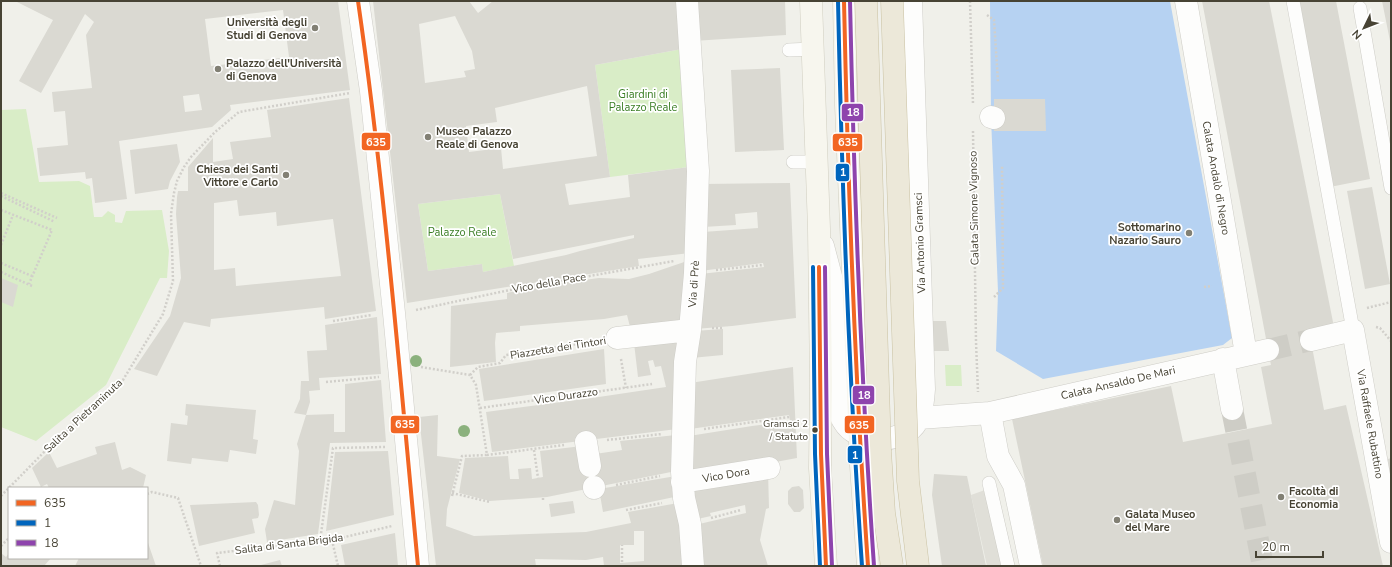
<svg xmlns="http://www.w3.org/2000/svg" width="1392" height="567" font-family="'Nunito Sans',sans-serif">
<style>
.industrial{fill:#e0dfd8}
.green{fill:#d9edc7}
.water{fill:#b6d2f2}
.building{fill:#dad9d2;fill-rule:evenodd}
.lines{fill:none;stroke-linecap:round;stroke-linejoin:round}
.street-tunnel{stroke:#cecdc6;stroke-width:22;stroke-dasharray:22 11;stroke-linecap:butt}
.lane-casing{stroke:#cecdc7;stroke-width:14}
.street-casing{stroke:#cecdc7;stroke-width:23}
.secondary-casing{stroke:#d0cec0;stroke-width:23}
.path{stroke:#d1cfca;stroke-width:2.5;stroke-dasharray:2 2;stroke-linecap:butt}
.lane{stroke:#fdfdfc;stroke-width:13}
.street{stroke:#fdfdfc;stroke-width:22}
.secondary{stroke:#f7f6ee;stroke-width:22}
.highway-bridge-casing{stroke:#cac2a3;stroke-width:23;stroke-linecap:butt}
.highway-bridge{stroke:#ece8d9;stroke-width:22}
.bus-1-casing{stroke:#fff;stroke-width:7}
.bus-2-casing{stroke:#fff;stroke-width:7}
.bus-3-casing{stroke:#fff;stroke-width:7}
.bus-1{stroke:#f26522;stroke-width:4}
.bus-2{stroke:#0065bd;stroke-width:4}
.bus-3{stroke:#8e44ad;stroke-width:4}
.tree{fill:#8bb17d}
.poi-dot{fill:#828074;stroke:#fff;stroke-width:1.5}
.bus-dot{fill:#474334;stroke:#fff;stroke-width:1.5}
.labels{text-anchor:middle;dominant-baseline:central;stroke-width:3.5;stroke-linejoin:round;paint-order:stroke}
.bus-label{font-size:10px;fill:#474334;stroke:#fff;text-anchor:end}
.poi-label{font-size:11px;font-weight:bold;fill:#474334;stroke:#fff;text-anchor:start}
.park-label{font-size:11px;fill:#397d23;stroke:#fff}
.street-label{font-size:11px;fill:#474334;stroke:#fff}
.line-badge{stroke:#fff;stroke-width:1.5}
.badge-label{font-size:11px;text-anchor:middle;font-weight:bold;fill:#fff}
</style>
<rect width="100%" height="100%" fill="#f0f0ea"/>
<!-- industrial -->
<path class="industrial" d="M996,486L1015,566H987L971,495Z"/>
<!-- green -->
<path class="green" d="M682,49L689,167L610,177L595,65Z
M26,109L39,182L79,181L90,186L94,217H102L108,211L115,215V222L122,223L126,211L162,210L169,251L167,278H160L106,385L36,441L1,427V110Z
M500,194L514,266L483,272L482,264L428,271L418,204Z
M945,365H961L962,386H946Z"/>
<!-- water -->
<path class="water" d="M990,1H1170L1232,338L1223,345L1043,379L996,351L998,292L991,117Z"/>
<!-- building -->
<path class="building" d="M15,1H338L350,90L230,105L231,110L212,127L119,141L127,199L95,203L92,178L86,179L85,172L40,176L37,148L68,145L65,111L54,112L52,92L92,88L86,35L94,22L85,14L41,93L19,81L53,20ZM283,10L289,57L211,66L205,19ZM199,94L202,110L185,112L183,96Z
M373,1H469L478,13L493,1H682V49L595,65L610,177L565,184L569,205L630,197L628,175L689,167L690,253L638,259L639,266L407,303ZM455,16L472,51L475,69L464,71L466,77L425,83L419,24ZM587,86L597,156L503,169L501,148L469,152L466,126L497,122L495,108ZM500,194L513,259L634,235V238L580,251L566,255L483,272L482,264L428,271L418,204Z
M694,1H785L786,35L693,41Z
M1202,1H1269L1334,327L1309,331L1324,410L1346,405L1383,566H1043L1012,419L1171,386L1183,442L1272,424L1261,367L1271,365Z
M1294,1H1336L1370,179L1330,187Z
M1382,1H1391V41H1390Z
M780,68L784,150L735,152L731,70Z
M349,98L376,311L325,319L324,307L211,319L210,327L184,322L157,376L134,369L170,316L181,278L176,214L177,197L178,191H188V167L213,138V162L233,159L230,142L271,137L267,110ZM237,200L239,216L276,212L277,226L333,219L341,276L236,286L235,268L214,270V203Z
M994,99H1045L1046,131H994Z
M177,144L180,162L170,181L168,189L135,194L130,150Z
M790,183L796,318L732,326L695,329L700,274L764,267L763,263L700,271L703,232L758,228L757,212L735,214L736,225L703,227V184Z
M1372,187L1390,284L1365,289L1347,191Z
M690,260L686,329L632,335L627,315L604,319L520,326V331L496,333L495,343L496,362L450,367L451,306L507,299V293L553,284L599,278L629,279L649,274Z
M1,278L18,285L13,307L1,302Z
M377,317L381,374L319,378L320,390L309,391L310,402L306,415L294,413L300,399L301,381H309L307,351L327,350L325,325Z
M927,321H946L949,351H929Z
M723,329V355L691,358L694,331Z
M683,333L677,429L492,452L486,412L592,398L666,387L661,366L655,367L653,360L648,361L651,375L638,377L634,343Z
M604,349L606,384L484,401L479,369Z
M793,367L797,458L688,478L689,436L752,426L790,421L789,415L690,429V383Z
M381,380L386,442L330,443L318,534L267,542L265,529L274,500L295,505L299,451L297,444L306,415L334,414V432H345V384Z
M186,404L256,410L253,439L258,440L256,454L230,450L228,462L192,458L191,464L167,461L171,423L187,425L188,416L185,415Z
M438,415L437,456L460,459L447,509L446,526L474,536L586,532L631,523L628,512L678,503L685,566H604L603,557L586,560L535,559L536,566H436L419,417ZM634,531H644V561L620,563V545H634Z
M676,435V471L547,497L490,501L459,493L465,458L508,456L510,479H519L518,469L531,468L532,479L543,477L540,451L582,446L595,454L622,450L620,441Z
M115,442L122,470L130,467L146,475L143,488H49L47,484L41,487L32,468L49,452L57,468L97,454L95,447Z
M388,451L394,515L326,531L335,452Z
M1391,458V480H1390L1388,459Z
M768,471L769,508L766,509L760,540L768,566H699L695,525L746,513L745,505L710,513L711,516L693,520L688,486Z
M934,474L967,476L986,566H942L932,495Z
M676,476L679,496L603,512L599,489Z
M799,486L803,490L804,508L800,512H794L788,504V491L792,487Z
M573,501L575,513L551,517L549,504Z
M256,502L258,505L259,515L258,518L252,519L255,533L199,546L190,505Z
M395,533L398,566H345L341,545Z
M147,540L156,566L121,565L75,566L79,558H147Z
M1,553L6,557L9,553V558H51L44,566H1Z
M280,560L282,566H261V565Z"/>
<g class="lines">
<!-- street-tunnel -->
<path class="street-tunnel" d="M1268,350L1311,340
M1232,409L1263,566"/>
<!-- lane casing -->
<g class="lane-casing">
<path id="lane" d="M1293,1L1353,330
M1360,8L1391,188
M789,50L813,49
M793,162H816
M989,483L1008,566"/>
</g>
<!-- street casing -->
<g class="street-casing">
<path id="street" d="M358,1L371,91L394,313L418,566
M687,1L698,171L695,273L690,330L685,362L682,472L684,498L690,524L693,566
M1186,1L1246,354
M991,117L994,118
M823,246L838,303V405C839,411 840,417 844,422C856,442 894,444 911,429C922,419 923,403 924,389L911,1
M617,338L690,330
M1311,340L1353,330L1391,542
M1223,359L1232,409
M990,413L1268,350
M919,418L990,413L998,456L1014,485L1031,566
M586,442L590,466
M682,482L769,468
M594,487V488"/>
</g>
<!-- secondary casing -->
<g class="secondary-casing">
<path id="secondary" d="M811,1L819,229L821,384L820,468L826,566
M844,1L846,105L861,466L868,566"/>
</g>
<!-- path -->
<path class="path" d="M970,1L973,104
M987,15L994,20L998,82
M973,131L976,342L978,392
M1,193L57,218
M1,196L55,222
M1,210L52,230L29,284
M1,245L13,215
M1,263L32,276
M716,270L763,265
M1,272L32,286
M1204,287L1212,286
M994,297L1003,288L1002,166
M1367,308L1391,302
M416,310L505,291L674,261
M333,321L372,315
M1376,327L1380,328L1391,341
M712,328H724
M621,359L626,388
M421,367L470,375L476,385L487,455L564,445
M470,375L478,367L500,363L506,355L596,341
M326,382L379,377
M480,408L652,384
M704,429L789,417
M607,440L662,434
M534,450L538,478
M616,485L660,476
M452,493L490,502
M147,494L152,492L178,498L201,566
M1,496L49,447L123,380L163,314L173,281L171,214L174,193L177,181L184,167L191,157L215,132L239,112L350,93
M452,496L462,456L487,455
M543,498V500
M626,510L662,503
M711,518L741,510
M332,540L338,566
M320,541L333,448L385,447
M1,546L9,538
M622,562V545
M220,566L217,553L332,540L392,526"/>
<!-- lane -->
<use href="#lane" class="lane"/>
<!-- street -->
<use href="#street" class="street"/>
<!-- secondary -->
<use href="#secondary" class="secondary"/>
<!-- highway-bridge casing -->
<g class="highway-bridge-casing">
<path id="highway-bridge" d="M866,1L880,451L884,513L892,566
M892,1L908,481L918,566"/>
</g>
<!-- highway-bridge -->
<use href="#highway-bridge" class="highway-bridge"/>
<!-- bus-1 casing -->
<g class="bus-1-casing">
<path id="bus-1" d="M358,1C385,188 400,378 418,566
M844,1C848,189 855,378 868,566
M819,267L821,454L826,566"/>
</g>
<!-- bus-2 casing -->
<g class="bus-2-casing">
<path id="bus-2" d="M838,1C842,189 849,378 862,566
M813,267L815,454L820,566"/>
</g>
<!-- bus-3 casing -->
<g class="bus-3-casing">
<path id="bus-3" d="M850,1C854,189 861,378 874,566
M825,267L827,454L832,566"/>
</g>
<!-- bus-1 -->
<use href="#bus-1" class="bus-1"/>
<!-- bus-2 -->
<use href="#bus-2" class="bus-2"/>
<!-- bus-3 -->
<use href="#bus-3" class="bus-3"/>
</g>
<!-- trees -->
<g class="tree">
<circle cx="416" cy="361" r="6"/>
<circle cx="464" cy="431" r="6"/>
</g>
<!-- markers -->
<g class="poi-dot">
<circle cx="315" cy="28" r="4"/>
<circle cx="218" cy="69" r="4"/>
<circle cx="428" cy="137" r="4"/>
<circle cx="286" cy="175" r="4"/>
<circle cx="1189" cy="233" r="4"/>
<circle cx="1281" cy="497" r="4"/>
<circle cx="1117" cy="520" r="4"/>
</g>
<circle class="bus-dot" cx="815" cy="430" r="3.5"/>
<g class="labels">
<!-- bus labels -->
<g class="bus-label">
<text x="808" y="424">Gramsci 2<tspan x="808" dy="13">/ Statuto</tspan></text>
</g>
<!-- poi labels -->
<g class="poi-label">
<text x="307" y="22" text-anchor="end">Università degli<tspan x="307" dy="13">Studi di Genova</tspan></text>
<text x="226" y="63">Palazzo dell'Università<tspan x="226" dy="13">di Genova</tspan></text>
<text x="436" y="131">Museo Palazzo<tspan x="436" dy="13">Reale di Genova</tspan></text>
<text x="278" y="169" text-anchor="end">Chiesa dei Santi<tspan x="278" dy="13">Vittore e Carlo</tspan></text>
<text x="1181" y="227" text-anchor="end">Sottomarino<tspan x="1181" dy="13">Nazario Sauro</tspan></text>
<text x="1289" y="491">Facoltà di<tspan x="1289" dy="13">Economia</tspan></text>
<text x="1125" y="514">Galata Museo<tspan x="1125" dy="13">del Mare</tspan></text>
</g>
<!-- park labels -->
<g class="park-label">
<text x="643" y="94">Giardini di<tspan x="643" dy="13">Palazzo Reale</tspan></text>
<text x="462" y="232">Palazzo Reale</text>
</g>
<!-- street labels -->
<g class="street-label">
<text transform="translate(1216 178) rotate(80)">Calata Andalò di Negro</text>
<text transform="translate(974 208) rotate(-91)">Calata Simone Vignoso</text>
<text transform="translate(920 243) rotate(-92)">Via Antonio Gramsci</text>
<text transform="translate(549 283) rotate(-10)">Vico della Pace</text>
<text transform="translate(694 284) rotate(-86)">Via di Prè</text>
<text transform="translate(558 348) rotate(-9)">Piazzetta dei Tintori</text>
<text transform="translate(1118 383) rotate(-13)">Calata Ansaldo De Mari</text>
<text transform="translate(566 396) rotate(-8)">Vico Durazzo</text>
<text transform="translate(83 416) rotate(-43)">Salita a Pietraminuta</text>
<text transform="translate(1370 424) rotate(80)">Via Raffaele Rubattino</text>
<text transform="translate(726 475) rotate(-10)">Vico Dora</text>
<text transform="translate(289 544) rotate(-7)">Salita di Santa Brigida</text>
</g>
</g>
<g class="line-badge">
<rect x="841" y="103" width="23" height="19" rx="4" fill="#8e44ad"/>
<rect x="361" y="132" width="30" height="19" rx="4" fill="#f26522"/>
<rect x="832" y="133" width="31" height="19" rx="4" fill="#f26522"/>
<rect x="835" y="163" width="15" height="19" rx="4" fill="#0065bd"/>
<rect x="852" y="385" width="23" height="20" rx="4" fill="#8e44ad"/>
<rect x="390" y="415" width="30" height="19" rx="4" fill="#f26522"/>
<rect x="844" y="415" width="31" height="19" rx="4" fill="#f26522"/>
<rect x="847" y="445" width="16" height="19" rx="4" fill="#0065bd"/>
</g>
<g class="badge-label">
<text x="853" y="116">18</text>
<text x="376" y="146">635</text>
<text x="848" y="146">635</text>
<text x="843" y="176">1</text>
<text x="864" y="399">18</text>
<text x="405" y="428">635</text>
<text x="859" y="429">635</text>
<text x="855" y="459">1</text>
</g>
<!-- border -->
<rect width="1392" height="567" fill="none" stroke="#474334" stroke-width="4"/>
<!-- legend -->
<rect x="8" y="487" width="140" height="72" fill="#ffffff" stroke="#b5b4ae"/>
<rect x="16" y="500" width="20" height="6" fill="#f26522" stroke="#b5b4ae"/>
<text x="44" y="507" font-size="12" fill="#474334">635</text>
<rect x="16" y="520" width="20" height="6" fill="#0065bd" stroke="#b5b4ae"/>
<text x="44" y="527" font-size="12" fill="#474334">1</text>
<rect x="16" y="540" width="20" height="6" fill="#8e44ad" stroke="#b5b4ae"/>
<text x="44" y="547" font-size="12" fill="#474334">18</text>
<!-- north arrow -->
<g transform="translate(1364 28) rotate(227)" stroke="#ffffff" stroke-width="3" paint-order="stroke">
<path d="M0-3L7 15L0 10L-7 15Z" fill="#474334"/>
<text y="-6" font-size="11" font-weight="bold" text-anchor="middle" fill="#474334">N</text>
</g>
<!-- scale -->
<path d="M1256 551v6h67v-6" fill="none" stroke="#474334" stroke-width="2"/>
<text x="1262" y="551" font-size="12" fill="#474334" stroke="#ffffff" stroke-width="3" paint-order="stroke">20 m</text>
</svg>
